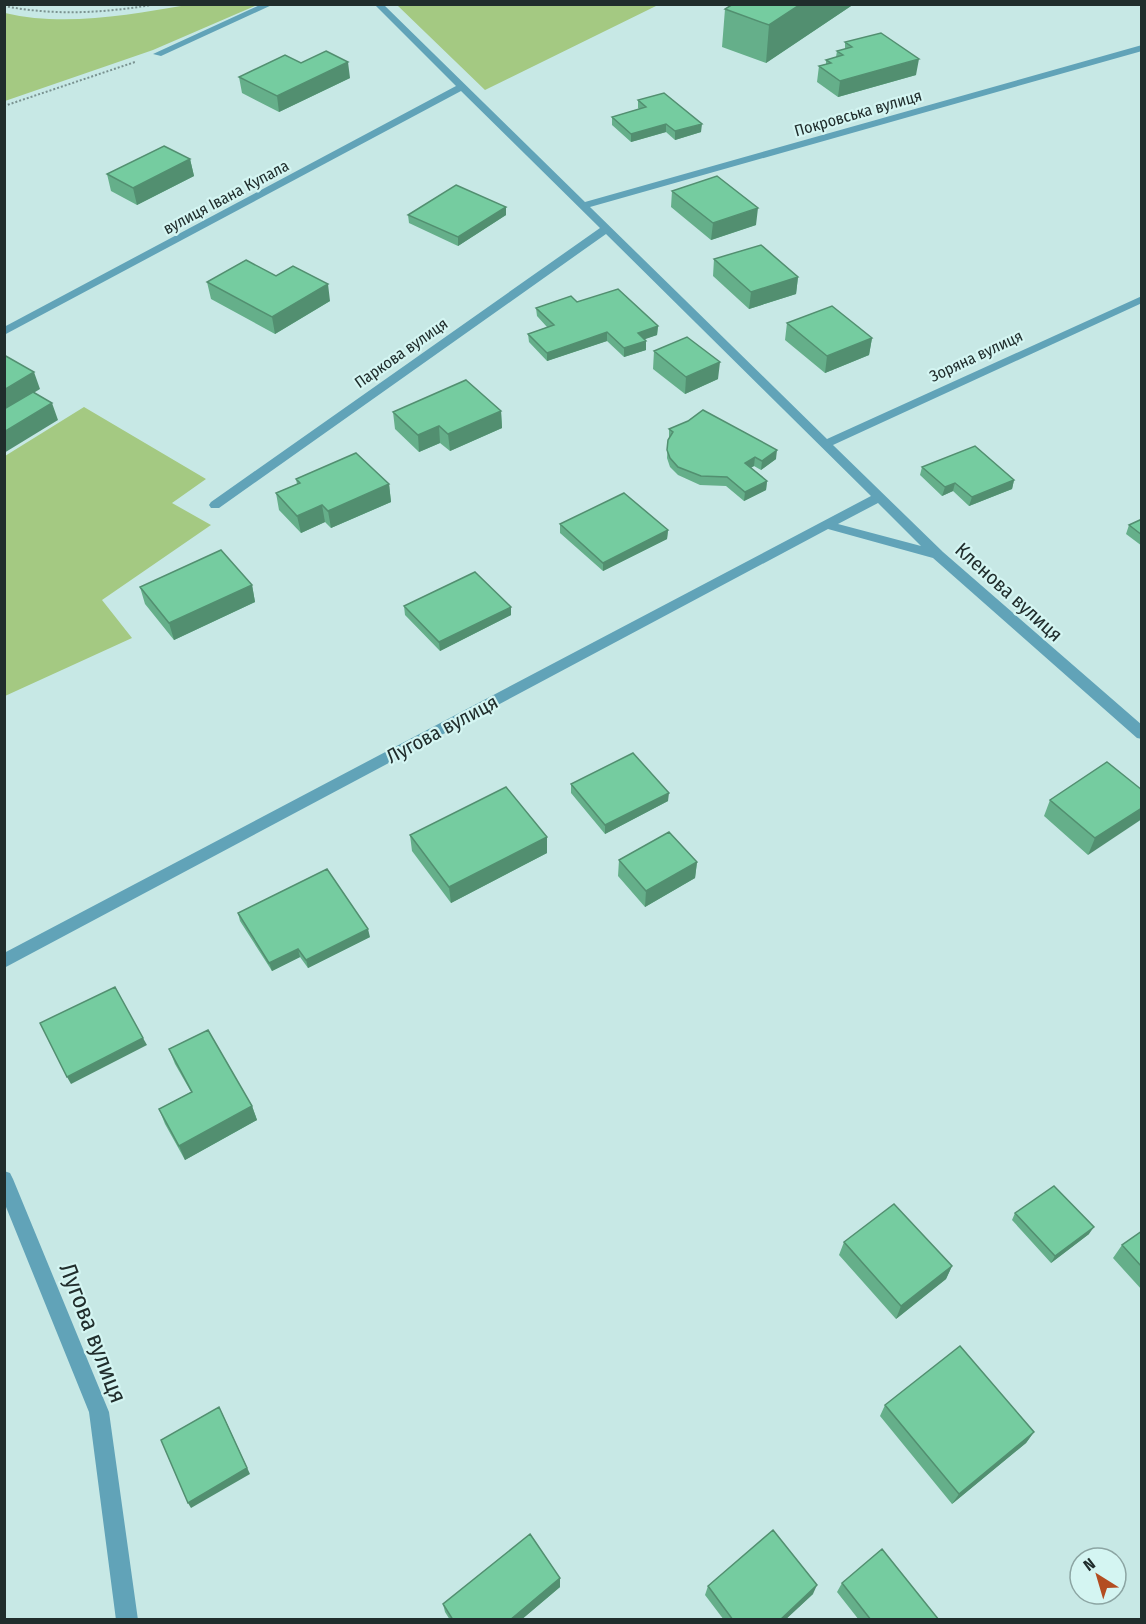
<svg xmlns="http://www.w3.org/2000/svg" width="1146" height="1624" font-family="'Fira Sans Condensed',sans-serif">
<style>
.green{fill:#a4c982}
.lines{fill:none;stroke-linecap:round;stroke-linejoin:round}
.path{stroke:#7b9391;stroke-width:2;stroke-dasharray:2 2;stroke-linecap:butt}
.minor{fill:#61a3b8;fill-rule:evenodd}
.wall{fill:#65af8a}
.shaded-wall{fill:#528f70}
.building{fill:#75cca0;stroke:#528f70;stroke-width:1.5}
.labels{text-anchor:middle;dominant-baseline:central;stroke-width:4.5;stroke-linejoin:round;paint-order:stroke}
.far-street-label{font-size:16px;fill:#202d2c;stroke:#d4f5f2}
.street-label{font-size:20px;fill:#202d2c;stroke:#d4f5f2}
.near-street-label{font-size:24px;fill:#202d2c;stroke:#d4f5f2}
</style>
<rect width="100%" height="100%" fill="#c7e8e5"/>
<!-- green -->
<path class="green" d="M187,5H257L153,50L5,101V13C64,27 128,15 187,5Z
M397,5H658L485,90Z
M84,407L206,479L172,503L211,525L102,600L132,638L5,696V456Z"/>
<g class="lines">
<!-- path -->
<path class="path" d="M4,6C56,16 105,13 157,4
M4,106L135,62"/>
<!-- minor -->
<path class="minor" d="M262,4H274L161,56L153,54Z
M374,4H383L585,202L1142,45V51L590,207L827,439L1142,296V303L833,445L943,552L1142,725V739L1137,738L933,558L828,529L4,968V953L871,496L606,234L219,508H211L209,505L211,502L600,228L461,91L4,335V327L456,86ZM878,503L921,546L838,524Z
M4,1171L10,1173L13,1179L109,1412L138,1620H116L89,1412L4,1202Z"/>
</g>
<!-- wall -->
<path class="wall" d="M854,4L766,63L722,47L725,9Z
M845,42L916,75L838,97L817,82L819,66L826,64V60L836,57L837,51L845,49Z
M301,63L350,78L279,112L242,93L239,77Z
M638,100L701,132L675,140L666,132L631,142L612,125V117L639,109L638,108Z
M190,159L194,176L137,205L111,191L107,174Z
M672,191L756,225L711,240L671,207Z
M506,207V215L458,246L409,223L408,215Z
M714,259L798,277L796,294L749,309L713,276Z
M276,276L330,301L275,334L211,299L207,282Z
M577,302L658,326L657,335L644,339L646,341V350L624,357L607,341L547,361L529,342L528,334L547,327L537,316L536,308Z
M787,323L872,338L869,355L825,373L785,340Z
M654,351L718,379L685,394L653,369Z
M501,411L502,428L450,451L440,443L419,452L395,429L393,412Z
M669,429L776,459L761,470L754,466L751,468L767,481L766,490L744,501L726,486L700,485L678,475L670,467L667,458L668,440L669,438Z
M922,467L1014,480L1012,489L969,506L953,491L942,496L920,475Z
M296,479L389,484L391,502L331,528L325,522L301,533L279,510L276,493L297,484Z
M1142,519V546L1126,534L1129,525Z
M560,524L668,530L667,539L603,571L560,533Z
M252,585L255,602L174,640L145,604L140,587Z
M404,606L511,607V615L440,651L405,615Z
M571,784L668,801L605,834L571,793Z
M1142,790L1088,855L1044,816L1050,800Z
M410,835L547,837V853L451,903L412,851Z
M619,860L697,862L695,878L645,907L618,876Z
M238,913L370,937L308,968L300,957L272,971L240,921Z
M169,1049L252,1106L257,1120L185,1160L165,1124L159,1109L191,1092L175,1064Z
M1015,1213L1089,1234L1051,1263L1012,1220Z
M1142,1231V1290L1113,1258L1122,1245Z
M844,1242L952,1266L946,1279L896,1319L839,1255Z
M885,1405L1034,1432L1026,1443L952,1504L880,1416Z
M560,1578V1587L521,1620H450L445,1612L443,1604Z
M842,1583L939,1620H859L837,1592Z
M708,1586L813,1594L785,1620H724L705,1595Z"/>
<!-- shaded-wall -->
<path class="shaded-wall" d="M801,4H854L766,63L769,25Z
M919,59L916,75L838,97L840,81Z
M348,62L350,78L279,112L277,96Z
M666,124V132L631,142V134Z
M702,124L701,132L675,140V131Z
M190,159L194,176L137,205L133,188Z
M506,207V215L458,246V237Z
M758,208L756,225L711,240L713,223Z
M798,277L796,294L749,309L751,292Z
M328,284L330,301L275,334L272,317Z
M658,326L657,335L637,342L638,333Z
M607,332V341L547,361V353Z
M872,338L869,355L825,373L827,356Z
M646,341V350L624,357V348Z
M720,362L718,379L685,394L686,377Z
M34,372L40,389L4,411V390Z
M52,403L58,420L4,453V432Z
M501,411L502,428L450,451L448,434Z
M439,426L440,443L419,452L418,435Z
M777,450L776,459L761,470L762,461Z
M755,457L754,466L744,471L745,463Z
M1014,480L1012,489L969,506L972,497Z
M767,481L766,490L744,501L745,492Z
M955,483L953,491L942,496L945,487Z
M389,484L391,502L331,528L328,511Z
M322,505L325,522L301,533L297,516Z
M668,530L667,539L603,571V563Z
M252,585L255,602L174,640L169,623Z
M511,607V615L440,651L439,642Z
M669,793L668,801L605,834V825Z
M1142,808V819L1088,855L1095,838Z
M547,837V853L451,903L449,887Z
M697,862L695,878L645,907L646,891Z
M368,929L370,937L308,968L306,960Z
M298,949L300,957L272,971L269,963Z
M143,1038L147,1045L71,1084L67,1077Z
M252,1106L257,1120L185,1160L179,1146Z
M1094,1227L1089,1234L1051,1263L1055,1256Z
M952,1266L946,1279L896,1319L901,1306Z
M222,1413L250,1474L191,1508L188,1503Z
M1034,1432L1026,1443L952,1504L959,1494Z
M560,1578V1587L521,1620H510Z
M817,1585L813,1594L785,1620H780Z"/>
<!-- building -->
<path class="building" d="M733,4H801L769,25L725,9Z
M881,33L919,59L840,81L819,66L831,63L826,60L843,55L837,51L852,47L845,42Z
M326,51L348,62L277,96L239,77L285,55L301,63Z
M664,93L702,124L675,131L666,124L631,134L612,117L646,107L638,100Z
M164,146L190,159L133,188L107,174Z
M717,176L758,208L713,223L672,191Z
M456,185L506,207L458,237L408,215Z
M761,245L798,277L751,292L714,259Z
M246,260L276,276L293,266L328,284L272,317L207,282Z
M618,289L658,326L638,333L646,341L624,348L607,332L547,353L528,334L554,325L536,308L571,296L577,302Z
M832,306L872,338L827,356L787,323Z
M687,337L720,362L686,377L654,351Z
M4,355L34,372L4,390Z
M466,380L501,411L448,434L439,426L418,435L393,412Z
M33,392L52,403L4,432V409Z
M703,410L777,450L762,461L755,457L745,463L767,481L745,492L727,477L701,476L678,467L670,458L667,450L668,440L673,432L669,429L688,421Z
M975,446L1014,480L972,497L955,483L945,487L922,467Z
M356,453L389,484L328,511L322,505L297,516L276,493L300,483L296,479Z
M624,493L668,530L603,563L560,524Z
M1142,519V535L1129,525Z
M221,550L252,585L169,623L140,587Z
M475,572L511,607L439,642L404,606Z
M633,753L669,793L605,825L571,784Z
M1107,762L1142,790V808L1095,838L1050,800Z
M506,787L547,837L449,887L410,835Z
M669,832L697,862L646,891L619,860Z
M327,869L368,929L306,960L298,949L269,963L238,913Z
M115,987L143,1038L67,1077L40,1023Z
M208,1030L252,1106L179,1146L159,1109L192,1092L169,1049Z
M1054,1186L1094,1227L1055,1256L1015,1213Z
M894,1204L952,1266L901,1306L844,1242Z
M1142,1231V1267L1122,1245Z
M960,1346L1034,1432L959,1494L885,1405Z
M219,1407L247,1468L188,1503L161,1440Z
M773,1530L817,1585L780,1620H733L708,1586Z
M530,1534L560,1578L510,1620H453L443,1604Z
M882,1549L939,1620H871L842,1583Z"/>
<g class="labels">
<!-- far-street labels -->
<g class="far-street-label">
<text transform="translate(858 113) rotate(-16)">Покровська вулиця</text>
<text transform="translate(226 197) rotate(-28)">вулиця Івана Купала</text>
<text transform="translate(401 353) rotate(-35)">Паркова вулиця</text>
<text transform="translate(976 356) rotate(-25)">Зоряна вулиця</text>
</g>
<!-- street labels -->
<g class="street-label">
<text transform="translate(1009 592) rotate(42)">Кленова вулиця</text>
<text transform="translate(442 729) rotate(-28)">Лугова вулиця</text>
</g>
<!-- near-street labels -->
<g class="near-street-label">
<text transform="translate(93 1333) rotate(69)">Лугова вулиця</text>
</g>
</g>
<!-- border -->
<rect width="1146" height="1624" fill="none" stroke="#202d2c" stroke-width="12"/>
<!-- north arrow -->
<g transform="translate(1098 1576) rotate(323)"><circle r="28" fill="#d4f5f2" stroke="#8ca5a3" stroke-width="1.5"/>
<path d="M0-4.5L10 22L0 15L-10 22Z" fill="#b34d21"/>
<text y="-9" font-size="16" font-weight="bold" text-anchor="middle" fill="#202d2c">N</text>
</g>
</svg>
